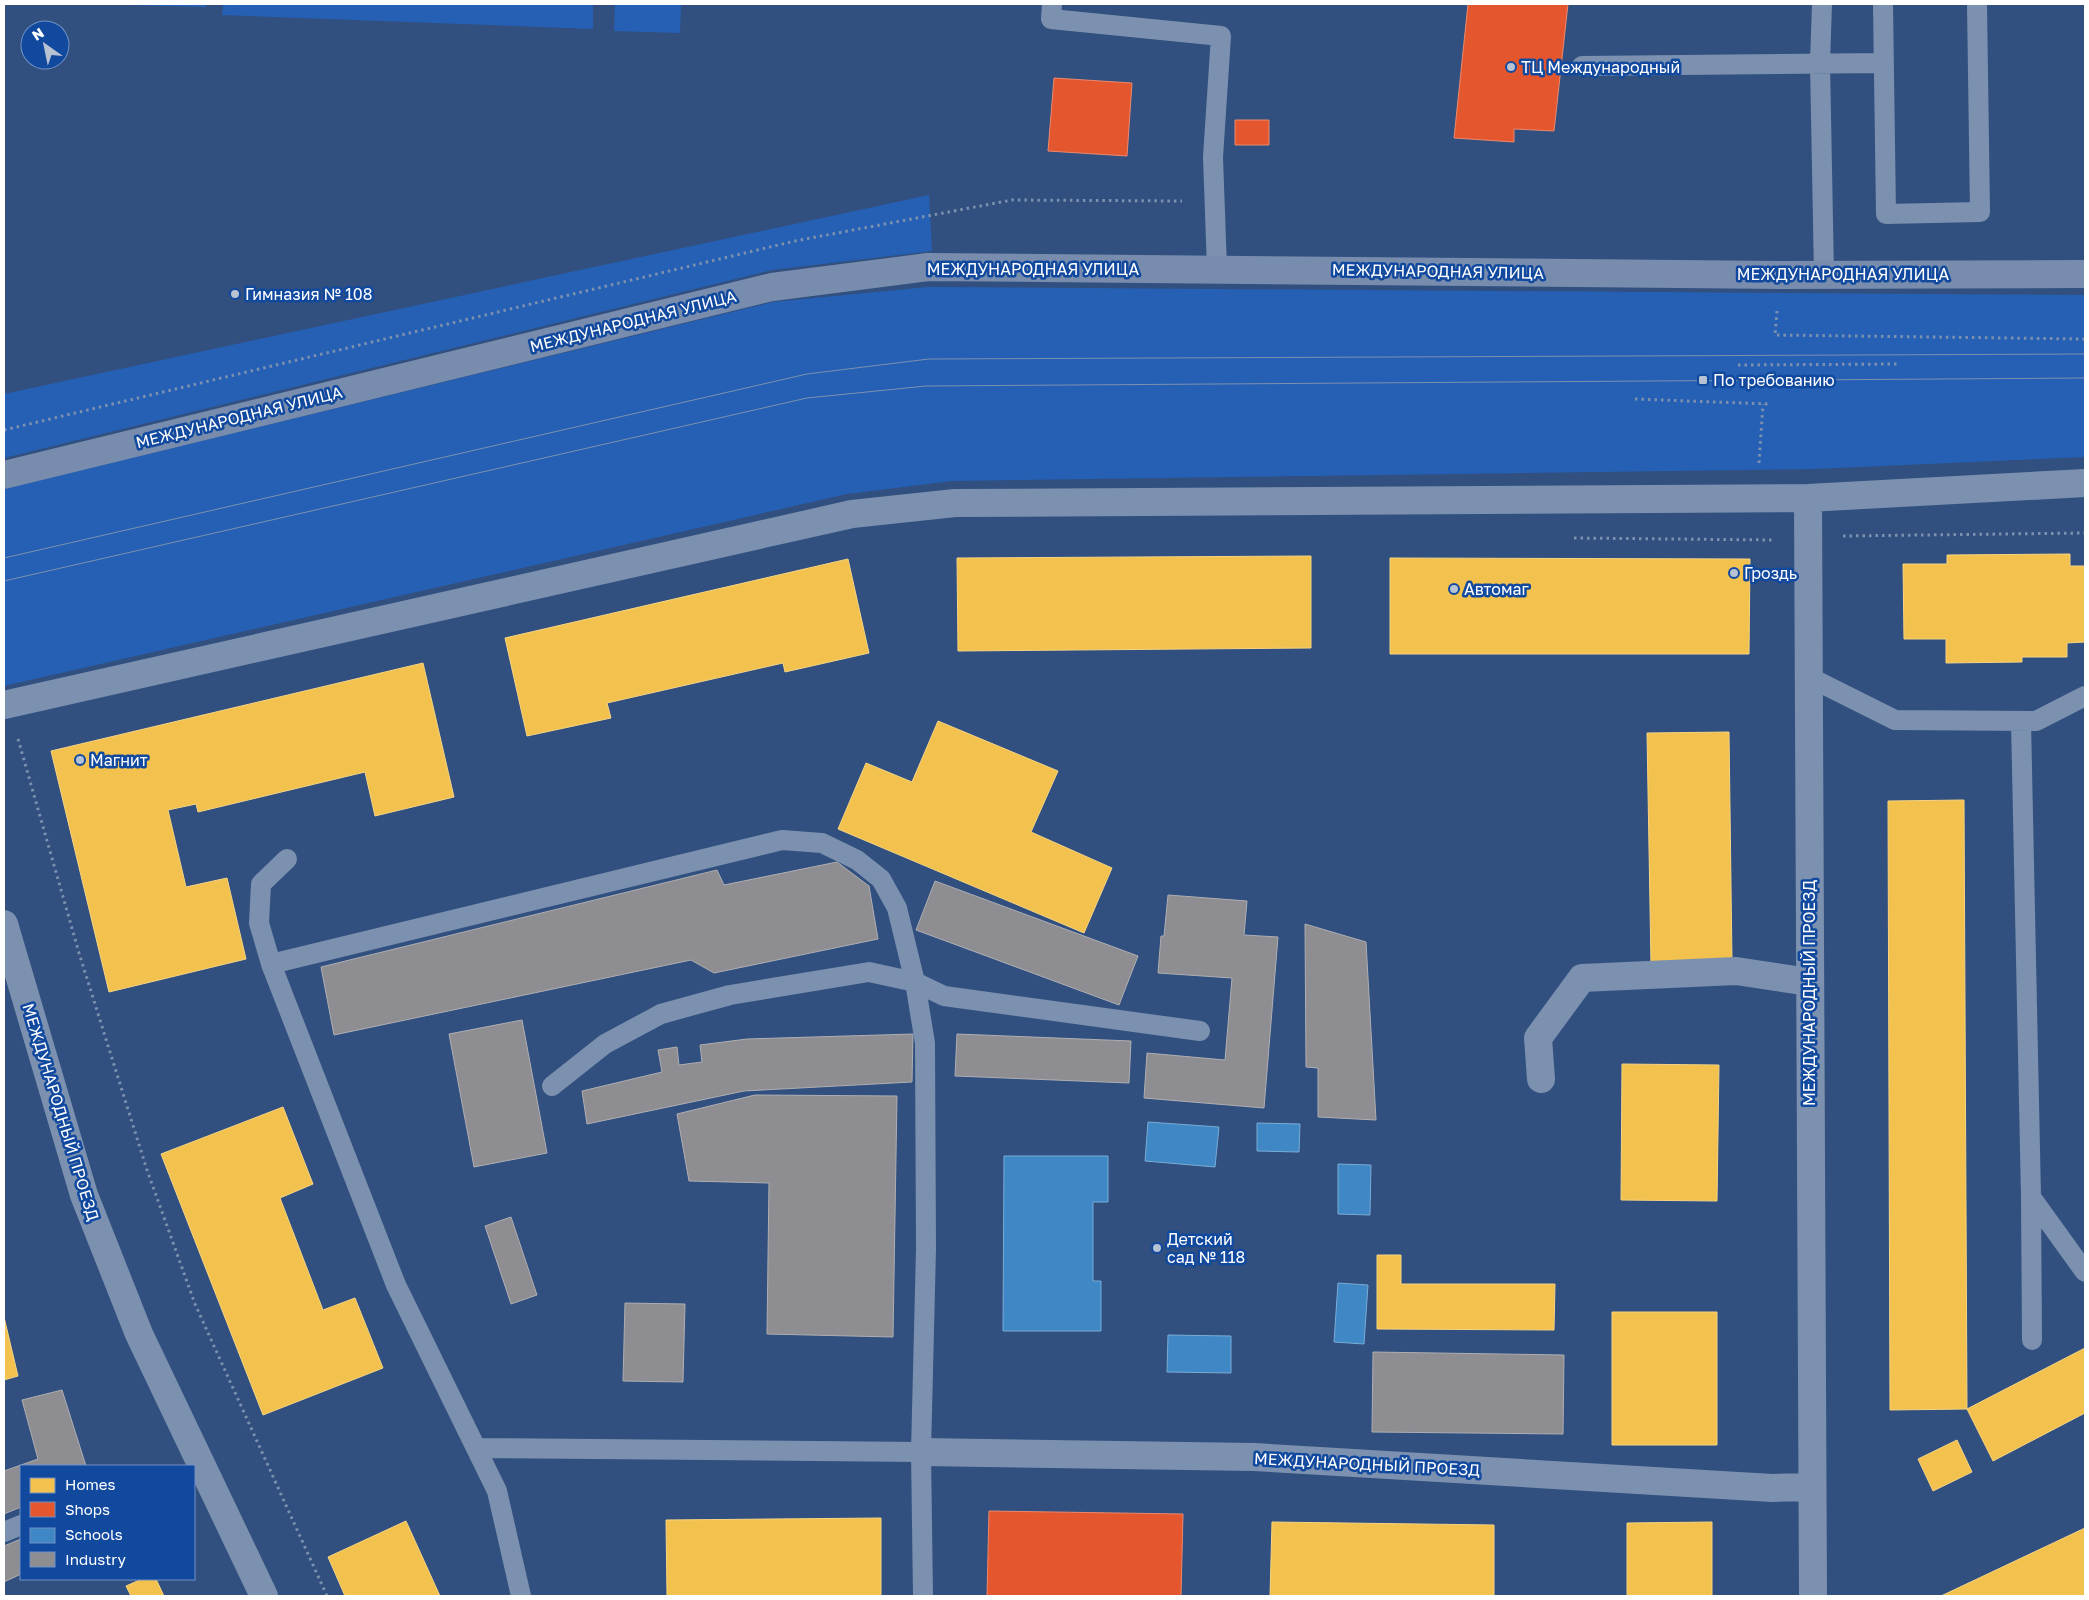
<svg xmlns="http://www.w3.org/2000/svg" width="2089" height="1600" font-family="'Golos Text',sans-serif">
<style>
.green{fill:#2660b5}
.homes{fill:#f2c14e;stroke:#f6d483}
.shops{fill:#e4572e;stroke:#ec896d}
.schools{fill:#3f88c5;stroke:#79acd6}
.industry{fill:#8d8d92;stroke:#afafb3}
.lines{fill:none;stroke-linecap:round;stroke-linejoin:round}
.path{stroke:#7c91af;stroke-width:3;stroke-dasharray:2.5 4;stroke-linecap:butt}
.lane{stroke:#7c91af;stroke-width:20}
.street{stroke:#7c91af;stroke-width:28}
.secondary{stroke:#788cad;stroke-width:28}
.tram{stroke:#7c91ae;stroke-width:1}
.poi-dot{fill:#b7c2d2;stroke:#11499f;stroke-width:2}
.labels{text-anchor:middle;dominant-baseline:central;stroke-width:5;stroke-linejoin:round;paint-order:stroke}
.poi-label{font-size:16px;fill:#fff;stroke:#11499f;text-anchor:start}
.street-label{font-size:16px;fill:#fff;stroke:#11499f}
</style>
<rect width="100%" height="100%" fill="#31507f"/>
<!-- green -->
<path class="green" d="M128,4H206V7L128,5Z
M223,4H593V29L222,15Z
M615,4H681L680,33L614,31Z
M929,195L932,251L772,270L4,458V394Z
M928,287L2085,295V457L1814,469L952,481L847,494L4,686V489L773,302Z"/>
<!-- homes -->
<path class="homes" d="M2070,554V566H2085V642L2067,643V657H2022V662L1946,663V639H1904L1903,564H1947V555Z
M1311,556V648L958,651L957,558Z
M1390,558L1750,559L1749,654H1390Z
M848,559L869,653L785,672L783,663L607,703L611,718L527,736L505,638Z
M423,663L454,797L375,816L365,772L198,812L196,804L168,810L186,887L227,878L246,959L109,992L51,751Z
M938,721L1058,771L1031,832L1112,868L1084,933L838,829L866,763L912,782Z
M1729,732L1732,962L1651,964L1647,733Z
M1964,800L1967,1409L1890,1410L1888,801Z
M1622,1064L1719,1065L1717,1201L1621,1200Z
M283,1107L313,1184L280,1198L323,1310L355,1298L383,1368L263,1415L161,1154Z
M1377,1255H1401V1284H1555L1554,1330L1377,1329Z
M1612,1312H1717V1445H1612Z
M4,1317L18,1376L4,1380Z
M2085,1348V1413L1993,1461L1967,1409Z
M1957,1440L1972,1472L1933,1491L1918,1459Z
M881,1518V1596H667L666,1520Z
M406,1521L440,1596H345L328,1557Z
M1272,1522L1494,1525V1596H1270Z
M1712,1522V1596H1627V1523Z
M2085,1528V1596H1941Z
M142,1579H156L164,1596H131L126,1586Z"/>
<!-- shops -->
<path class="shops" d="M1468,4H1568L1554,131L1514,129V142L1454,138Z
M1054,78L1132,83L1127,156L1048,151Z
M1235,120H1269V145H1235Z
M989,1511L1183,1514L1181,1596H987Z"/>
<!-- schools -->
<path class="schools" d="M1148,1122L1219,1127L1215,1167L1145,1161Z
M1257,1123L1300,1124L1299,1152L1257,1151Z
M1004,1156H1108V1202H1093V1281H1101V1331H1003Z
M1338,1164L1371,1165L1370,1215L1338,1214Z
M1338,1283L1368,1285L1364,1344L1334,1342Z
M1168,1335L1231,1336V1373L1167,1372Z"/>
<!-- industry -->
<path class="industry" d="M837,862L869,886L878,939L714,973L691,960L334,1035L321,967L717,870L724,885Z
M935,881L1138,956L1119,1005L916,930Z
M1168,895L1247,901L1244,935L1278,937L1264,1108L1144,1098L1147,1053L1225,1060L1232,978L1158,973L1161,936H1164Z
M1305,924L1366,942L1376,1120L1318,1117V1068L1306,1067Z
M522,1020L547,1153L474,1167L449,1034Z
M913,1034L912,1082L744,1091L587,1124L582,1091L662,1072L658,1050L677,1047L679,1065L702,1062L700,1045L747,1039Z
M957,1034L1131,1041L1129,1083L955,1076Z
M755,1095L897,1096L893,1337L767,1334L769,1183L689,1181L677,1114Z
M511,1217L537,1295L511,1304L485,1226Z
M625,1303L685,1304L683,1382L623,1381Z
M1373,1352L1564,1355L1563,1434L1372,1432Z
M62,1390L86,1466H21V1507L4,1514V1471L38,1459L22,1400Z
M21,1539V1574L4,1582V1546Z"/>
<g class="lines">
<!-- path -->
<path class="path" d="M1777,311L1775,335L2085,339
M1738,365L1900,364
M1635,399L1770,404
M4,430L795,241L1012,200L1182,201
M1759,463L1763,404
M1843,536L2085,533
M1574,538L1772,540
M18,739L79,953L147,1170L195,1304L327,1596"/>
<!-- lane -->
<path class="lane" d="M1052,4L1051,19L1221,36L1213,157L1217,269
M1822,4L1820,63L1824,275
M1883,4L1886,214L1980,212L1977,4
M1582,66L1884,63
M1809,677L1895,720L2036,721L2085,696
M2021,721L2031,1197L2032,1340
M287,859L261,884L259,923L271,964L396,1285L497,1491L521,1596
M271,964L782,840L822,843L857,860L881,879L897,908L915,982L925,1043L926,1249L921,1452L923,1596
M552,1086L605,1044L661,1014L730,995L869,972L915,982L944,996L1200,1031
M2031,1197L2085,1272
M477,1448L921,1452
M4,1532L21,1525"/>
<!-- street -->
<path class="street" d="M1808,498L1813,1596
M4,705L852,514L955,503L1808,498L2085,483
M4,924L84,1195L139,1334L264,1596
M1541,1079L1538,1038L1582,978L1736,971L1809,982
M921,1452L1254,1457L1772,1488L1812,1487"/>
<!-- secondary -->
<path class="secondary" d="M4,475L772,287L928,267L1780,275L2085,274"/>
<!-- tram -->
<path class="tram" d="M4,558L807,374L929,359L2085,354
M4,581L807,398L926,386L2085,378"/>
</g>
<!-- markers -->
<g class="poi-dot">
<circle cx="1511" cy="67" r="5"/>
<circle cx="235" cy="294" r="5"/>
<rect x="1698" y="375" width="10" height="10" rx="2.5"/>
<circle cx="1734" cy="573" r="5"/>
<circle cx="1454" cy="589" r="5"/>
<circle cx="80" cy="760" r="5"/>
<circle cx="1157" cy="1248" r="5"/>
</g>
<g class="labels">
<!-- poi labels -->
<g class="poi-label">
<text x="1521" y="67">ТЦ Международный</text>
<text x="245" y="294">Гимназия № 108</text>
<text x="1713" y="380">По требованию</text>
<text x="1744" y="573">Гроздь</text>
<text x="1464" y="589">Автомаг</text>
<text x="90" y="760">Магнит</text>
<text x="1167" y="1239">Детский<tspan x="1167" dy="18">сад № 118</tspan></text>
</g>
<!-- street labels -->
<g class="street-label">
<text x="1033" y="269">МЕЖДУНАРОДНАЯ УЛИЦА</text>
<text transform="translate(1438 271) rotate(1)">МЕЖДУНАРОДНАЯ УЛИЦА</text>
<text x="1843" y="274">МЕЖДУНАРОДНАЯ УЛИЦА</text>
<text transform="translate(633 321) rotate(-14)">МЕЖДУНАРОДНАЯ УЛИЦА</text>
<text transform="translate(239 417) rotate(-14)">МЕЖДУНАРОДНАЯ УЛИЦА</text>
<text transform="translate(1809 993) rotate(-90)">МЕЖДУНАРОДНЫЙ ПРОЕЗД</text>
<text transform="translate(61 1112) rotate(73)">МЕЖДУНАРОДНЫЙ ПРОЕЗД</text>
<text transform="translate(1367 1464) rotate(3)">МЕЖДУНАРОДНЫЙ ПРОЕЗД</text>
</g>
</g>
<!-- border -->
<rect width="2089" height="1600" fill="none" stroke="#ffffff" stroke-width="10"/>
<!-- legend -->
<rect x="20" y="1465" width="175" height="115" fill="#11499f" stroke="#7092c5"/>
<rect x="30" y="1478" width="25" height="15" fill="#f2c14e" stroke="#7092c5"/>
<text x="65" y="1490" font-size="15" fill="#ffffff">Homes</text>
<rect x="30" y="1502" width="25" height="15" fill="#e4572e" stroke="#7092c5"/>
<text x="65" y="1515" font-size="15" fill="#ffffff">Shops</text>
<rect x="30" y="1528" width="25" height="15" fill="#3f88c5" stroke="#7092c5"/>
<text x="65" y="1540" font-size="15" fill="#ffffff">Schools</text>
<rect x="30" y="1552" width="25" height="15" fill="#8d8d92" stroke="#7092c5"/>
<text x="65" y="1565" font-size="15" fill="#ffffff">Industry</text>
<!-- north arrow -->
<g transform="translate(45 45) rotate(327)"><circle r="24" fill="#11499f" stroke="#7092c5"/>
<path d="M0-4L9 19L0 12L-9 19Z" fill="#b7c2d2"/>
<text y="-8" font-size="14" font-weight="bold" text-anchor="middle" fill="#ffffff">N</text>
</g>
</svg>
